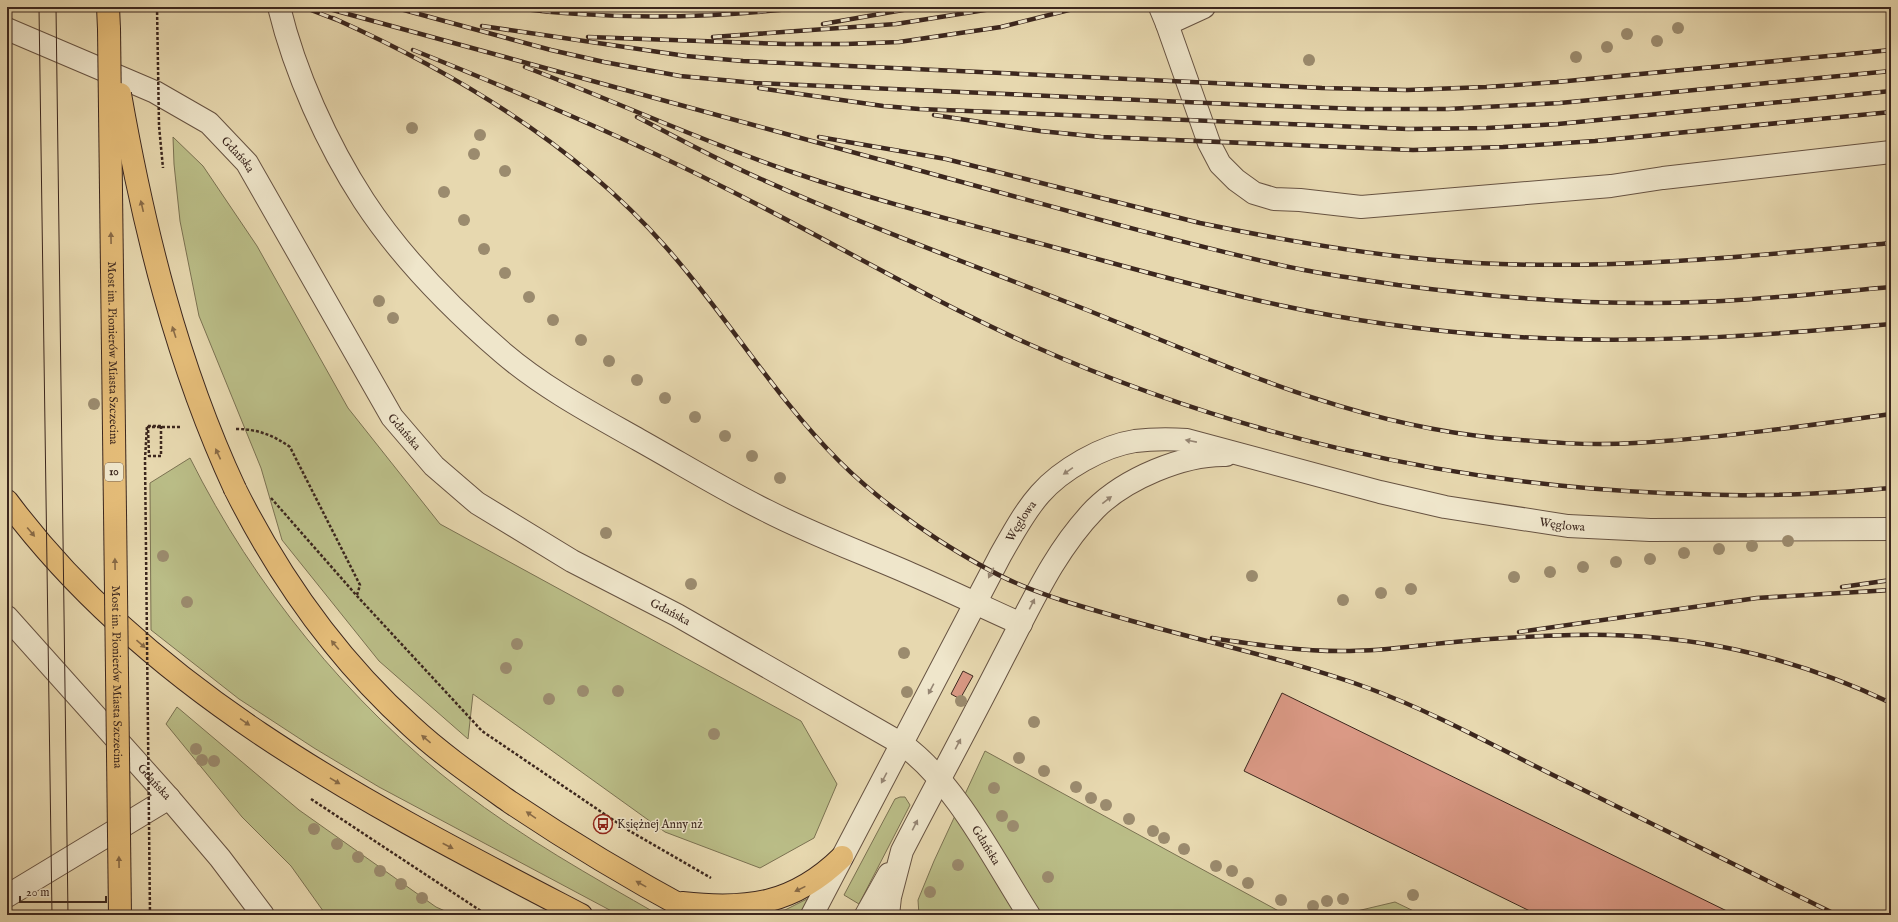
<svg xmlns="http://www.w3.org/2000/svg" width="1898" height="922" font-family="'IM FELL English',serif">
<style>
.green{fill:#babd87;stroke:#7b7252}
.building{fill:#da9985;stroke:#3c271e}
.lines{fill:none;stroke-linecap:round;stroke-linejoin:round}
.minor-casing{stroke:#675342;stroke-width:24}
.major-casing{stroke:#3c271e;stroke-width:24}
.path{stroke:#3c271e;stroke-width:2.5;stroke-dasharray:3 2;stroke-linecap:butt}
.minor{stroke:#efe6cb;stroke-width:22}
.major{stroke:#e4bc78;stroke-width:22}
.tram{stroke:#3c271e;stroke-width:1}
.rail-casing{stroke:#3c271e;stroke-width:4.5}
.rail{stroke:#efe6cb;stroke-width:3;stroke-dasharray:9;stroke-linecap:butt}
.major-bridge-casing{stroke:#3c271e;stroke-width:24;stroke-linecap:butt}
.path-bridge{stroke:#3c271e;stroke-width:2.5;stroke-dasharray:3 2;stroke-linecap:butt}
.major-bridge{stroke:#e4bc78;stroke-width:22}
.tree{fill:#9b8b6e}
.oneway{fill:#886a46}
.oneway2{fill:#968674}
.labels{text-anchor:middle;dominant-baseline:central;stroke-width:3;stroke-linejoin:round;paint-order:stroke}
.shield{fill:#efe6cb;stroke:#726052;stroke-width:1}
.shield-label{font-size:11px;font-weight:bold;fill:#3c271e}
.street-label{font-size:12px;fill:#3c271e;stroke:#efe6cb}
.poi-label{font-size:12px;fill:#3c271e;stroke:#efe6cb;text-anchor:start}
</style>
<rect width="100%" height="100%" fill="#e7d8af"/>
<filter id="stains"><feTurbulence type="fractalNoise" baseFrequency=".005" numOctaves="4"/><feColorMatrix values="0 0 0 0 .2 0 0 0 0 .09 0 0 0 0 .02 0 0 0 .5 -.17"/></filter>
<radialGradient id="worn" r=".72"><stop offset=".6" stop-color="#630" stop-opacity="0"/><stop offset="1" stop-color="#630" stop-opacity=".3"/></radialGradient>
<!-- green -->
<path class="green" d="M173,137L203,166L257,246L348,408L440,524L801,721L837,784L814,838L760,868L665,832L473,694L468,739L379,661L282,540L261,468L199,316L180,221L174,164Z
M190,458C254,586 348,702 461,790C523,838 591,876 659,915H619L379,787L314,748L239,699L151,630L150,483Z
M177,707L299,810L436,907L454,915H326L291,866L242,817L166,724Z
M985,751L1286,915H919L918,900L934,861Z
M900,797H905L910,805L908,809L859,904L844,895L895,799Z
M809,898L805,915H757L785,910Z
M1395,902L1422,915H1340Z"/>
<!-- building -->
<path class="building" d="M963,671L973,676L960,699L951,694Z
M1282,693L1735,915H1538L1244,771Z"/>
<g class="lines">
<!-- minor casing -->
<g class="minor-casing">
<g id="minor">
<path d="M279,7C295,73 327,144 364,201C400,256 453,310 503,353C544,388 593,414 639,440C682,464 724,490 767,511C814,535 863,553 911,574C948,590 985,608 1021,624"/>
<path d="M1160,7L1167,24L1204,7"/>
<path d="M1167,24L1209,143L1220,164L1236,180L1254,193L1274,199L1300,200L1361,207L1611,186L1663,178L1891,152"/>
<path id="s1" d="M7,29L155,92L209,123L247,163L392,417L434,466L477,503L572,561L677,615L902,744C956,783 993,859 1029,915"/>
<path id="s2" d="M7,617L169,798L220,858L263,915"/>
<path d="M7,896L169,798"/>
<path id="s3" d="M812,915L1000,556C1012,535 1024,512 1040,494C1061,470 1102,446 1135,441C1152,439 1169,439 1187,440L1380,492L1445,507L1568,526L1650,530L1891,529"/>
<path d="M866,915L889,874"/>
<path d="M888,915L890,897L902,851C935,787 970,723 1003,658C1030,607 1054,551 1095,509C1125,479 1183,454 1226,455"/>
</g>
</g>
<!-- major casing -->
<g class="major-casing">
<path id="major" d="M108,7L109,29
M235,489C279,577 337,659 411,726C441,754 476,778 510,802C571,843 633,880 698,915
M7,501C151,695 372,806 581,915
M682,903C747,910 793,905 842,857"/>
</g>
<!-- path -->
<path class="path" d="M161,426V456H149L148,427H181
M236,429C257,429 273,435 290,447L360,585L357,595
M271,498L357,596L482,731L628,830L711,878
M311,799L487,915"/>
<!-- minor -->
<use href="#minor" class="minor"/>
<!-- major -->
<use href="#major" class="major"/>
<!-- tram -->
<path class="tram" d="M39,7L52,915
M56,7L68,915"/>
<!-- rail casing -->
<g class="rail-casing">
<path id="rail" d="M303,7L337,20
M322,7L1112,223C1176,240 1239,257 1304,270C1335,276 1366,280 1398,285C1481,296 1566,303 1650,303C1731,303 1811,294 1891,287
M393,7L551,50L604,62L680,76L755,83L1253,105L1361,109H1448L1560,103L1891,71
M506,7C605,20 707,19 806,7
M333,18C454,72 575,144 664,245C726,314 773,395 839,461C869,491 902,516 937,539C962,555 988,571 1016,583C1048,597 1083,607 1118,617C1200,641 1288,659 1368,688C1433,712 1494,746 1555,776C1649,822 1743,869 1837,915
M823,24L920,7
M482,26L686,56L743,61L1322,88L1407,90L1486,87L1557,82L1891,50
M588,37L785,44H846L899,42L1001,27L1081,7
M713,37L896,24L1004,7
M413,50C518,92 622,136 723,187C826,238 925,298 1031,345C1229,433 1446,484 1663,493C1694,494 1726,496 1757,495C1802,495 1847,492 1891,488
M525,67C615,101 703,142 795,173C879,202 967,224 1053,247C1128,267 1203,289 1279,305C1352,321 1428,331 1503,336C1633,345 1761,336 1891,324
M759,88L883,106L919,109L1408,129L1487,128L1558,124L1891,91
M934,115L1040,131L1101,137L1413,150L1503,147L1595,141L1891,112
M637,117C678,138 719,161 761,179C868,227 978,267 1087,310C1222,364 1350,424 1496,438C1542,442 1588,446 1635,443C1720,438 1806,426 1891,414
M819,137L946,159L1200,223C1291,242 1383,258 1476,263C1614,270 1754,256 1891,243
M1842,587L1891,580
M1519,632L1757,598L1891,590
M1212,638C1258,645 1304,652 1350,651C1381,651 1413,646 1444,643C1486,639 1529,636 1572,635C1685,632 1788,654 1891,703"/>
</g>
<!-- rail -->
<use href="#rail" class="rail"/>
<!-- major-bridge casing -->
<g class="major-bridge-casing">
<g id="major-bridge">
<path id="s4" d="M109,29L120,915"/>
<path d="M120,94C144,230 177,364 235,489"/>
</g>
</g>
<!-- path-bridge -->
<path class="path-bridge" d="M157,7L159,126L163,168
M150,915L145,459L147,426H161"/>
<!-- major-bridge -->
<use href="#major-bridge" class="major-bridge"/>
</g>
<!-- trees -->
<g class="tree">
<circle cx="1678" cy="28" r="6"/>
<circle cx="1627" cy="34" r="6"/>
<circle cx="1657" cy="41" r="6"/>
<circle cx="1607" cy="47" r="6"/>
<circle cx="1576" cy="57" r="6"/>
<circle cx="1309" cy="60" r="6"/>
<circle cx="412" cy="128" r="6"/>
<circle cx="480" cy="135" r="6"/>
<circle cx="474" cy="154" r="6"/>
<circle cx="505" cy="171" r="6"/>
<circle cx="444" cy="192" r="6"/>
<circle cx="464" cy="220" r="6"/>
<circle cx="484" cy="249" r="6"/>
<circle cx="505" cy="273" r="6"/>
<circle cx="529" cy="297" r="6"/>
<circle cx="379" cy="301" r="6"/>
<circle cx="393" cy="318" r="6"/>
<circle cx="553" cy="320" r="6"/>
<circle cx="581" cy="340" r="6"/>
<circle cx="609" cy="361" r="6"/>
<circle cx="637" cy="380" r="6"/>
<circle cx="665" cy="398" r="6"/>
<circle cx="94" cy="404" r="6"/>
<circle cx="695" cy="417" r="6"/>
<circle cx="725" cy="436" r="6"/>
<circle cx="752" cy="456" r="6"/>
<circle cx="780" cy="478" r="6"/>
<circle cx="606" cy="533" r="6"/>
<circle cx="1788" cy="541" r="6"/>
<circle cx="1752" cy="546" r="6"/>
<circle cx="1719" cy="549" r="6"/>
<circle cx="1684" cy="553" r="6"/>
<circle cx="163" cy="556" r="6"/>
<circle cx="1650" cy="559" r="6"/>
<circle cx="1616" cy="562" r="6"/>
<circle cx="1583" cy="567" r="6"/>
<circle cx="1550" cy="572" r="6"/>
<circle cx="1252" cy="576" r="6"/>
<circle cx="1514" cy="577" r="6"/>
<circle cx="691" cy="584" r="6"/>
<circle cx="1411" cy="589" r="6"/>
<circle cx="1381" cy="593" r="6"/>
<circle cx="1343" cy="600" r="6"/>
<circle cx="187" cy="602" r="6"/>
<circle cx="517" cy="644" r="6"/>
<circle cx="904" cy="653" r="6"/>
<circle cx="506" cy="668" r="6"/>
<circle cx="583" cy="691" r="6"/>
<circle cx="618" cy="691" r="6"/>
<circle cx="907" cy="692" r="6"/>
<circle cx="549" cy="699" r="6"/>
<circle cx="961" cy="701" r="6"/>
<circle cx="1034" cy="722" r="6"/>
<circle cx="714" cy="734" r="6"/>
<circle cx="196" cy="749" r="6"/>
<circle cx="1019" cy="758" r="6"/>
<circle cx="202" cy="760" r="6"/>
<circle cx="214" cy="761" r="6"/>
<circle cx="1044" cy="771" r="6"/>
<circle cx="1076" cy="787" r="6"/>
<circle cx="994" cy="788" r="6"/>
<circle cx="1091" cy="798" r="6"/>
<circle cx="1106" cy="805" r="6"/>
<circle cx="1002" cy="816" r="6"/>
<circle cx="1129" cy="819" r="6"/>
<circle cx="1013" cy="826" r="6"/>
<circle cx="314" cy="829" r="6"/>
<circle cx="1153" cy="831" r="6"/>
<circle cx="1164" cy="838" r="6"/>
<circle cx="337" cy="844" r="6"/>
<circle cx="1184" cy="849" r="6"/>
<circle cx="358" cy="857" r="6"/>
<circle cx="958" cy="865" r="6"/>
<circle cx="1216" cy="866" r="6"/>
<circle cx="380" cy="871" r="6"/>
<circle cx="1232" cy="871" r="6"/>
<circle cx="1048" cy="877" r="6"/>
<circle cx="1248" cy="883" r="6"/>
<circle cx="401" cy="884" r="6"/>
<circle cx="930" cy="892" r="6"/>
<circle cx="1413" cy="895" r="6"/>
<circle cx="422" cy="898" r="6"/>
<circle cx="1343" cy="899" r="6"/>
<circle cx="1281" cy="900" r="6"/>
<circle cx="1327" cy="901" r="6"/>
<circle cx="1313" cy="906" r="6"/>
</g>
<!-- one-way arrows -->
<defs><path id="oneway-solid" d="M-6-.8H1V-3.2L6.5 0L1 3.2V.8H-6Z"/></defs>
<g class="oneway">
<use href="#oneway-solid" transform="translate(142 206) rotate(-103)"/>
<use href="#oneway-solid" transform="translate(111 238) rotate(-91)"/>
<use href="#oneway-solid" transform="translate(174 332) rotate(-108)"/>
<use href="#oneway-solid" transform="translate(218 454) rotate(-115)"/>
<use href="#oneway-solid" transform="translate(31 532) rotate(50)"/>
<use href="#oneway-solid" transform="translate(115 564) rotate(-91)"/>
<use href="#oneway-solid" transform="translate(141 644) rotate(41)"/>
<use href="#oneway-solid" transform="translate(335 645) rotate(-130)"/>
<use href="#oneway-solid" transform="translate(245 722) rotate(34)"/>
<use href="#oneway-solid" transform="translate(426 739) rotate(-140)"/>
<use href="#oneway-solid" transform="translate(335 781) rotate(31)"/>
<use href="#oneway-solid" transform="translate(531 815) rotate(-146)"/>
<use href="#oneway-solid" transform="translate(448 846) rotate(27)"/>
<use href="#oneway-solid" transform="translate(119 862) rotate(-91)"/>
<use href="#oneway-solid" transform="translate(641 884) rotate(-151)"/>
<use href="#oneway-solid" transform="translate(800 889) rotate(154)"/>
</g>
<g class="oneway2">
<use href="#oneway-solid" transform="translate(1191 441) rotate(-169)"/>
<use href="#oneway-solid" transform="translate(1068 471) rotate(145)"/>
<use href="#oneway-solid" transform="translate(1107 500) rotate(-38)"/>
<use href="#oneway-solid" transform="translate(991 573) rotate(117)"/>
<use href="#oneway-solid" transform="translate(1032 604) rotate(-63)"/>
<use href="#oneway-solid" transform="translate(931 689) rotate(118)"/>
<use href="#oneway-solid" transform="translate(958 744) rotate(-62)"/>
<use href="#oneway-solid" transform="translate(884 778) rotate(118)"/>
<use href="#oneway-solid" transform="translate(915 825) rotate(-63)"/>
</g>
<!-- icons -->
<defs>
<g id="bus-ring" transform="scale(1)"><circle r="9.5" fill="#efe6cb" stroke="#8f2418" stroke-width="1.5"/><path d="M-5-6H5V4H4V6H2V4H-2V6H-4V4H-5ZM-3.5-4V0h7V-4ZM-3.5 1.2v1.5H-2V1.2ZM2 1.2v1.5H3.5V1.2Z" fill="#8f2418"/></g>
</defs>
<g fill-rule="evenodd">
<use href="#bus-ring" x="603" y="824"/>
</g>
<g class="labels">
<!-- shield labels -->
<rect class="shield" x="105" y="463" width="18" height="18" rx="3"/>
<g class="shield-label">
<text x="114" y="472">10</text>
</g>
<!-- street labels -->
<g class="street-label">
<text stroke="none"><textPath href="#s1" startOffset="266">Gdańska</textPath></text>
<text stroke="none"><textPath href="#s4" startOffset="324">Most im. Pionierów Miasta Szczecina</textPath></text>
<text stroke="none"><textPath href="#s1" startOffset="590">Gdańska</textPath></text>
<text stroke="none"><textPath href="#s3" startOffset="446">Węglowa</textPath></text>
<text stroke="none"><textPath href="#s3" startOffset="1027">Węglowa</textPath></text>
<text stroke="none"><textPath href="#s1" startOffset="914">Gdańska</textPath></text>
<text stroke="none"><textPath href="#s4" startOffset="648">Most im. Pionierów Miasta Szczecina</textPath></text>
<text stroke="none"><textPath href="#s2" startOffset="221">Gdańska</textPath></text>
<text stroke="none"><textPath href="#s1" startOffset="1313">Gdańska</textPath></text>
</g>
<!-- poi labels -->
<g class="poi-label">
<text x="617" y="824">Księżnej Anny nż</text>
</g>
</g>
<!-- margin -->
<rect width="1898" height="922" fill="none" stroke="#e7d8af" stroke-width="24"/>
<rect x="8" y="8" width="1882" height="906" fill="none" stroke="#3c271e" stroke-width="2"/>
<rect x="12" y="12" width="1874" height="898" fill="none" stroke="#3c271e"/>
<!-- scale -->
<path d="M20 896v6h86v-6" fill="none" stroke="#3c271e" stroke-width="2"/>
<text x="26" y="896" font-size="12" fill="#3c271e" stroke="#efe6cb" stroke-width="3" paint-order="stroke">20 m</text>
<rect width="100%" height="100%" filter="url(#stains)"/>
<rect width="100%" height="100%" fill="url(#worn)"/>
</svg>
